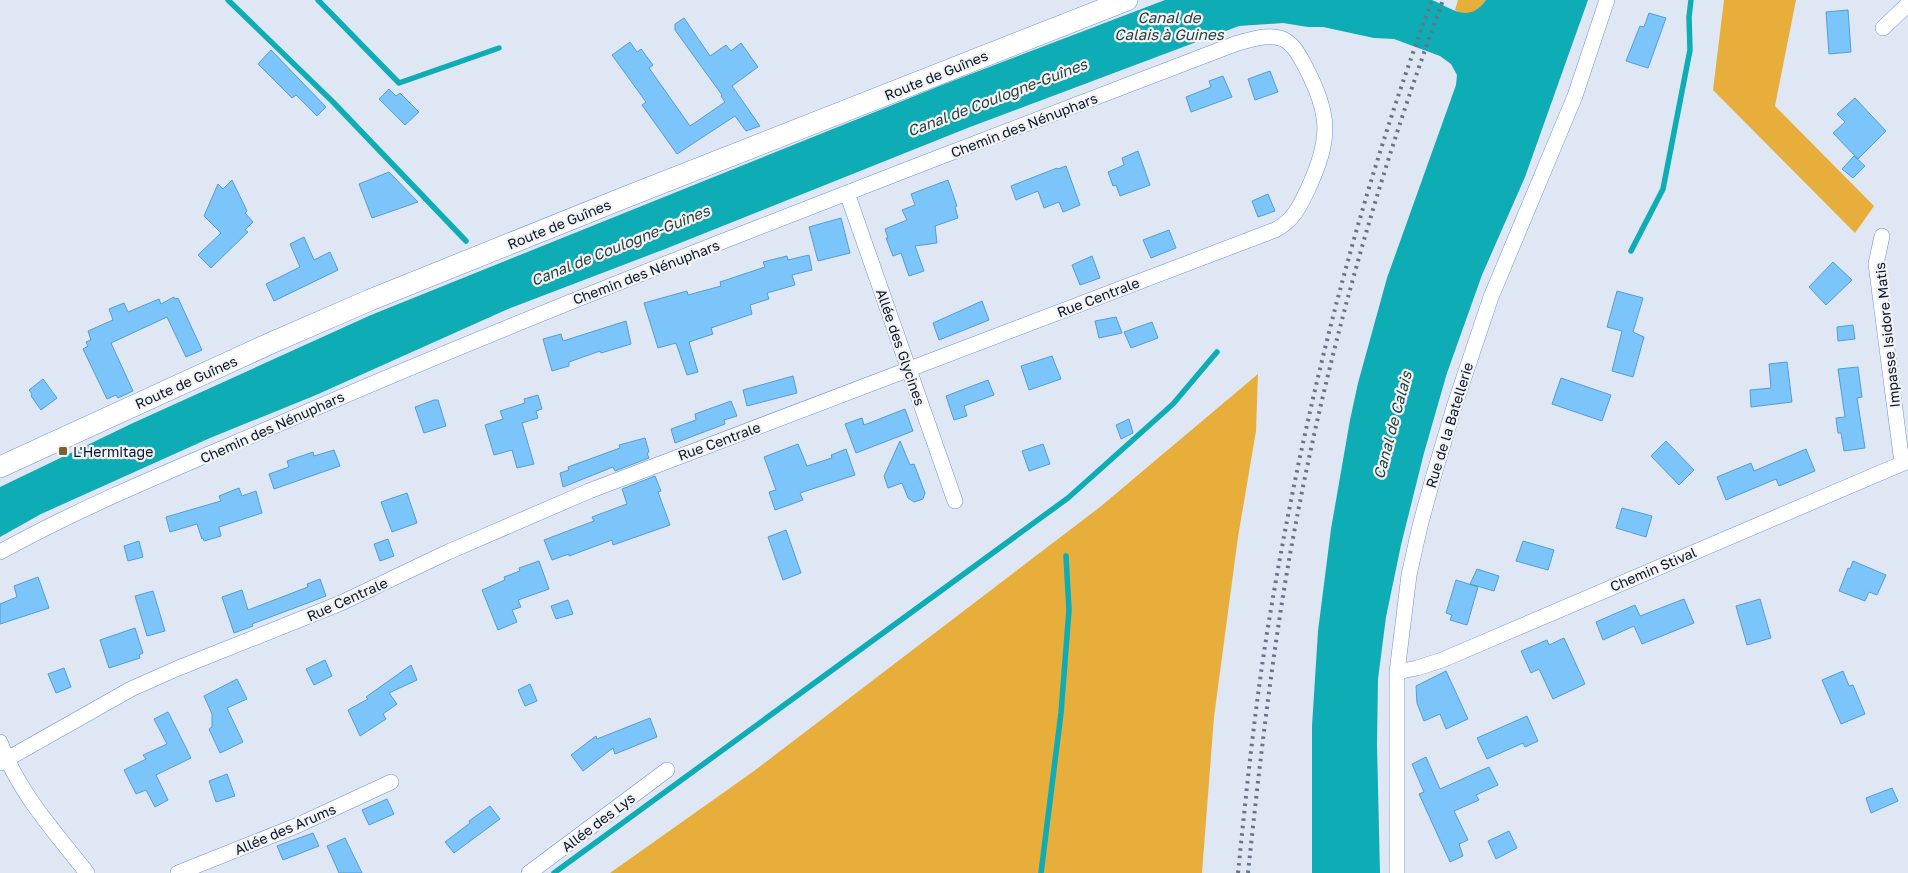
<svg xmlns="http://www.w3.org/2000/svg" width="1908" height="873" font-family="'Golos Text',sans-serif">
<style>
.green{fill:#e7ae3b}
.water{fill:#0eacb4}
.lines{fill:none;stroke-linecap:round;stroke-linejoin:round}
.stream{stroke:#0eacb4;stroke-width:5.5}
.building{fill:#7cc5fa;stroke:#549dd0}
.minor-casing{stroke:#6d92d2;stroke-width:16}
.secondary-casing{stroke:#6d92d2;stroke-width:22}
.minor{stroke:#fff;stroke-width:15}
.secondary{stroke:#fff;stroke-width:21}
.rail{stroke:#677386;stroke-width:4;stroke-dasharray:2.5 5;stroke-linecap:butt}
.poi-dot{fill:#7a6132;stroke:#f3f3f3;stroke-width:2}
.labels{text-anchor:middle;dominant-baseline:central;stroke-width:4.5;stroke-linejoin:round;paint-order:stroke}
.street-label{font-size:14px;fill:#07152d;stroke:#f3f3f3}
.poi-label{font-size:14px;fill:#07152d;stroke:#f3f3f3;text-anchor:start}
.water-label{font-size:15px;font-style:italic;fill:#244142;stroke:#f3f3f3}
</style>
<rect width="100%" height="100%" fill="#dfe7f5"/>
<!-- green -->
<path class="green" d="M1458,0H1486C1477,12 1469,18 1455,10Z
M1724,0H1796L1775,106L1874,206L1855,233L1713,90Z
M1258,374L1256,431L1238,537L1214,717L1202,873H610L754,771L1100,507Z"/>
<!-- water -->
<path class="water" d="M1165,0H1432C1453,9 1469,24 1486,0H1588L1525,177L1482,275L1447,373L1424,453L1401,545L1386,617L1378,679L1377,744L1380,873H1312V726L1318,631L1331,529L1350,420L1358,383L1387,278L1456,85L1457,75L1451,64L1440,56L1394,39L1374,38L1323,27H1308L1283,23L1239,26L970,127L665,249L508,309L316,395L210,438L41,514L0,537V487L133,423L371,315L942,85Z"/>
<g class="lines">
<!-- stream -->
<path class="stream" d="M228,0L333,102L466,241
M318,0L399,83L499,48
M1631,251L1663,189L1690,50L1689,17L1691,0
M554,873L1068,498L1173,404L1217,352
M1041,873L1061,713L1069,610L1066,556"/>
</g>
<!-- building -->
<path class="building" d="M1848,10L1851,52L1829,54L1826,12Z
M1649,13L1666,18L1648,68L1626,61L1640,26L1644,27Z
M684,18L710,56L726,45L731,51L741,43L758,67L732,86L760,126L746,131L735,116L677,154L642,105L646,102L612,55L630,42L637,52L641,49L653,65L649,68L690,126L725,102L721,96L722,95L675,30V24Z
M271,50L326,107L317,116L296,95L292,98L258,64Z
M1270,71L1278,92L1255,100L1248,79Z
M1223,76L1232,97L1191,112L1186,97L1211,87L1209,81Z
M389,89L396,96L400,93L419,112L405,125L379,99Z
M1855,98L1886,131L1858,159L1833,133L1845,122L1837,114Z
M1138,151L1150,185L1120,196L1116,185L1113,186L1108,172L1124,165L1122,158Z
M1854,156L1865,166L1853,178L1842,169Z
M1066,166L1080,205L1063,212L1059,202L1044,208L1038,191L1016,200L1011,186L1057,168L1058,169Z
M389,172L418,202L372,218L359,184Z
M232,180L247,211L245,213L253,222L245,230L248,232L211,268L198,255L221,233L204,216L218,184L223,189Z
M948,180L957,206L955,207L958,218L935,226L937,243L915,246L924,271L909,276L901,253L893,256L886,238H888L885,229L907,220L902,210L915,205L911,194Z
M1268,194L1275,211L1258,217L1252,201Z
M841,218L850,253L818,261L809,227Z
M1169,230L1176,248L1151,258L1143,240Z
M304,237L314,260L330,252L338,270L274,301L266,284L300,267L290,244Z
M809,255L812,270L792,275L795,285L767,293L769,299L750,305L752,314L711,328L713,334L689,342L698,372L687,375L676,343L658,348L644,303L687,291L688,295L721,286L720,282L765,267L763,262L787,256L788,260Z
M1092,256L1100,278L1080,285L1072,265Z
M1833,262L1852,280L1826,305L1809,287Z
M1617,291L1643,298L1633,332L1644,337L1633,377L1612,371L1622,331L1607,327Z
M174,297L175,299L178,298L202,350L186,357L167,317L111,343L133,391L118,398L116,395L107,399L83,349L88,346L86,342L91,340L88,331L113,320L109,309L124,303L128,312L159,299L161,304Z
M982,301L989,320L939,340L933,323Z
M1116,317L1122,333L1099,338L1095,321Z
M626,321L631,344L601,353L600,351L569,362V366L552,371L543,339L561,334L563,341Z
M1152,322L1158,338L1131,348L1124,332Z
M1853,325L1855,339L1838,341L1837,327Z
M1052,356L1061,379L1029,390L1021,366Z
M1787,362L1792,402L1751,407L1750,390L1771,388L1769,364Z
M1858,367L1862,397L1857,398L1865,448L1844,451L1841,433H1838L1836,418L1845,417L1838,369Z
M793,376L797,393L747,406L743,390Z
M1561,378L1611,395L1602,421L1552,404Z
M43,379L57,398L41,410L31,396L32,394L29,390Z
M988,380L994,395L964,406L967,416L954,420L946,396Z
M538,395L542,409L536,411L538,418L522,423L534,464L517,468L512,450L494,455L485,425L503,419L500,411L525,403L524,399Z
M434,400H438L446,426L424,433L415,407Z
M731,401L737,416L724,420L725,424L675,443L671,429L696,420L695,414Z
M905,409L913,431L856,453L845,424L862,418L864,425Z
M1129,419L1133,433L1121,439L1116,425Z
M645,438L649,452L647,453L649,458L615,471L613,467L563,487L560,473L569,470L568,467L620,448L619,445Z
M900,441L910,465L914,464L925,493L923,499L914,502L908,498L902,483L888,488L884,476Z
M1666,441L1694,470L1679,485L1651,456Z
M798,444L807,466L832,458L831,455L846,449L855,475L800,493L803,500L775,510L769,492L776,490L764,457Z
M1043,444L1050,464L1029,471L1022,451Z
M1806,449L1815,471L1779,486L1776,479L1726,500L1717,477L1751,463L1754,471Z
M334,450L340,466L274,489L269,474L289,467L287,461L313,452L314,456Z
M655,476L661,491L658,492L670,525L613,545L612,540L569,556V554L552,560L544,540L594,521L592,517L627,504L622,489Z
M239,488L242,496L256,491L262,513L219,527L221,536L204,541L203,538L202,539L197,524L170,532L166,517L221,501L219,496Z
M407,493L417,523L392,532L381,502Z
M1622,508L1652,516L1646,537L1616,528Z
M786,530L801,573L783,580L768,537Z
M388,539L394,556L380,561L374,544Z
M139,541L143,557L128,561L124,546Z
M1523,541L1554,550L1548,570L1516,561Z
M539,561L549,589L518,600L521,607L512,610L517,622L498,630L482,590L505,580L504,577L520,571L519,568Z
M1853,561L1886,575L1877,595L1869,592L1865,601L1839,591L1848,568L1850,569Z
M1477,569L1499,576L1494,591L1470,584Z
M38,577L49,608L0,624V604L17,597L14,586Z
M320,579L326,596L252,624L253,626L234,633L222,597L242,590L248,610L308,587L307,584Z
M1456,580L1478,587L1467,625L1450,620L1452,615L1446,613Z
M153,591L165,631L147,636L135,596Z
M1684,599L1694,623L1642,644L1634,626L1603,640L1596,622L1635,605L1640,616Z
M1760,599L1771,638L1747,645L1736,606Z
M568,600L573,614L556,619L551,606Z
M135,628L143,653L139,655L140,658L109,668L100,640Z
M1564,638L1585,684L1553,699L1539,669L1531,673L1521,651L1547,640L1549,645Z
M325,660L332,676L314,685L306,669Z
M411,665L417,680L389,693L397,704L383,714L386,719L360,736L348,710L368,699L366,697Z
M64,668L71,687L56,693L48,674Z
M1446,671L1468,719L1446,729L1440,714L1424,721L1417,703L1416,686Z
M1843,671L1849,686L1853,685L1865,714L1841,724L1822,680Z
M237,679L247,699L227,708L243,742L220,753L209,729L212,727V714L204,696Z
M530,684L537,701L525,706L518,690Z
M168,712L191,758L156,775L168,800L155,807L146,790L136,794L124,770L146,759L143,755L167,744L154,719Z
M1527,716L1538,741L1525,747L1523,743L1487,759L1477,738Z
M650,718L657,737L615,754L613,748L583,771L571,755L596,736L597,739Z
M1426,757L1440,789L1489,767L1498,785L1476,795L1479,800L1454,811L1468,840L1459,844L1463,856L1450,862L1419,794L1424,792L1412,764Z
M227,774L235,796L216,802L209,781Z
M1892,788L1898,801L1871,813L1866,798Z
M387,799L394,814L369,825L362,810Z
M490,806L500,819L454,853L445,842L470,823L469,821Z
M1509,831L1517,848L1496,859L1488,841Z
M313,833L319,846L283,860L277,846Z
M345,838L362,873H339L327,846Z"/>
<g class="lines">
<!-- minor casing -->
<g class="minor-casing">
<path id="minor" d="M1883,28L1908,4
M847,193L955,501
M1882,236L1876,264L1902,463
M0,552C100,497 207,456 311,410C447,351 584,296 721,242C892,175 1063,109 1235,44C1248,40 1266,34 1280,38C1293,42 1299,55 1305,66C1331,115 1331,139 1308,189C1300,206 1293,221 1275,230L589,491L448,552L341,603L176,669L131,689L0,763
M1397,672L1417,668L1442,660L1908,461
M0,742C18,792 55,832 87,873
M178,873L296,826L391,782
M529,873L667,770
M1397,873V672L1409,575L1420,526L1433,478L1455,404L1491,297L1575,96L1607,0"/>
</g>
<!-- secondary casing -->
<g class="secondary-casing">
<path id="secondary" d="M0,467L271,343L370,300L626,197L1127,0"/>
</g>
<!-- minor -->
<use href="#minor" class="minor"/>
<!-- secondary -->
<use href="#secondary" class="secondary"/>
<!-- rail -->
<path class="rail" d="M1238,873C1247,785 1256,696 1271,609C1306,401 1359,197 1432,0
M1248,873C1259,769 1271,664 1289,560C1323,369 1376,182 1443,0"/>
</g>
<!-- markers -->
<rect class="poi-dot" x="58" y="446" width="10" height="10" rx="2.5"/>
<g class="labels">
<!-- street labels -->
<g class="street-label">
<text transform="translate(936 75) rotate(-22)">Route de Guînes</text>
<text transform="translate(1024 125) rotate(-21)">Chemin des Nénuphars</text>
<text transform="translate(559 224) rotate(-22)">Route de Guînes</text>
<text transform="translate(646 272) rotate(-21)">Chemin des Nénuphars</text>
<text transform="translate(1098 297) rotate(-21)">Rue Centrale</text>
<text transform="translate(1887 335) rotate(-96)">Impasse Isidore Matis</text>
<text transform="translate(901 347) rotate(71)">Allée des Glycines</text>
<text transform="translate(186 382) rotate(-24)">Route de Guînes</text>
<text transform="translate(1449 425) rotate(-73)">Rue de la Batellerie</text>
<text transform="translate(272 427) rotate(-24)">Chemin des Nénuphars</text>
<text transform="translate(719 441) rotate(-20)">Rue Centrale</text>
<text transform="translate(1653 569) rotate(-23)">Chemin Stival</text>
<text transform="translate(347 599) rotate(-24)">Rue Centrale</text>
<text transform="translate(598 822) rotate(-37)">Allée des Lys</text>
<text transform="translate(285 829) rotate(-23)">Allée des Arums</text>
</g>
<!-- poi labels -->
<g class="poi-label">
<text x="73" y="451">L'Hermitage</text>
</g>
<!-- water labels -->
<g class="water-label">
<text x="1169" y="17">Canal de<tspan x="1169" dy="17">Calais à Guines</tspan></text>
<text transform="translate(997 97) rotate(-21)">Canal de Coulogne-Guînes</text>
<text transform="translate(620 245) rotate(-22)">Canal de Coulogne-Guînes</text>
<text transform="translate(1392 425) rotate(-75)">Canal de Calais</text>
</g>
</g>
</svg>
